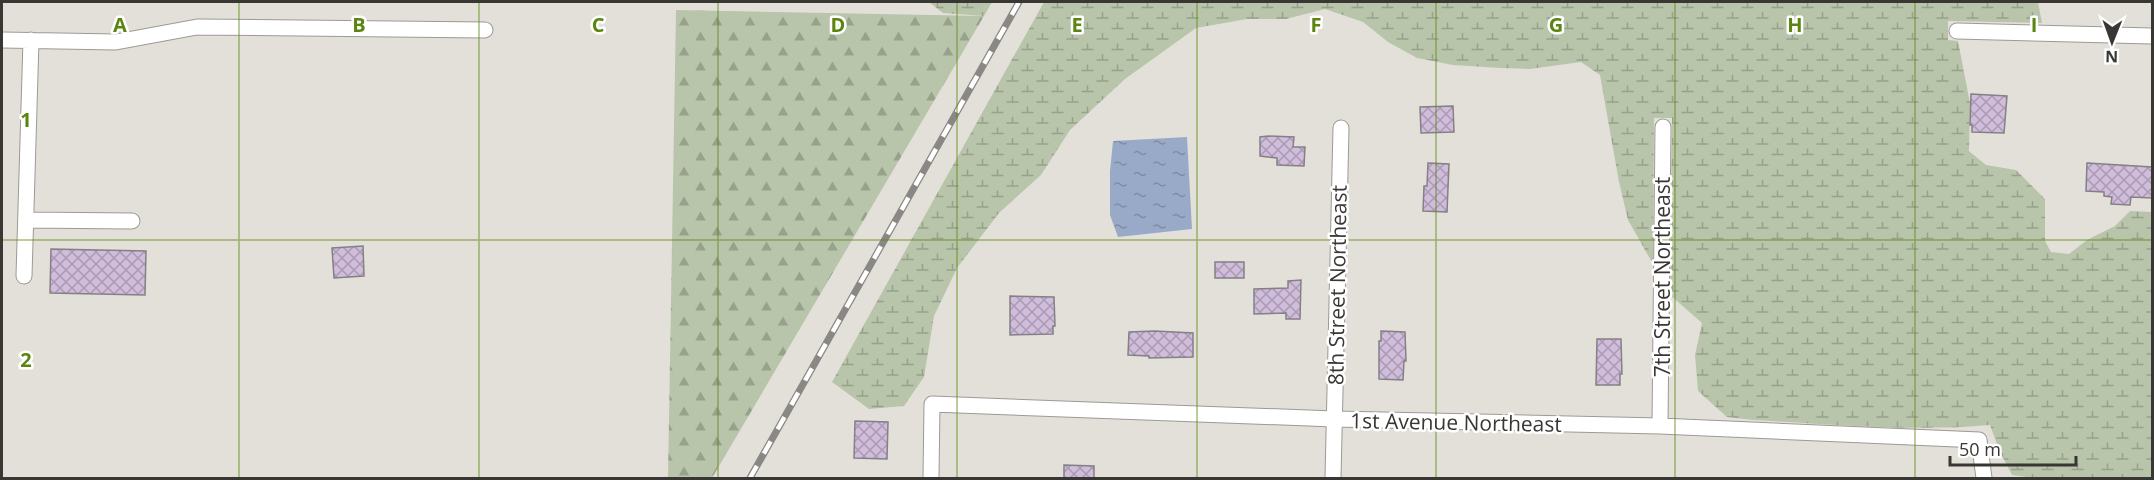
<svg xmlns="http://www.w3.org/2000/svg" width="2154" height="480" font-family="'Open Sans',sans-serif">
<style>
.forest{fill:url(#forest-firs)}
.wetland{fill:url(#wetland-marsh)}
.water{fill:url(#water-ripples)}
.building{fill:url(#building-cross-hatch);stroke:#848086;stroke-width:1.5}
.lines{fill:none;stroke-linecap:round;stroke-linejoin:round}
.street-casing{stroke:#9c9a94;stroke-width:17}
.street{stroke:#fff;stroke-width:15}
.rail-casing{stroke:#8a8884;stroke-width:7}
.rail{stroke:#fff;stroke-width:4.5;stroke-dasharray:14;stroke-linecap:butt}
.grid{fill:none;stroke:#5b850e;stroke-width:1.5;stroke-opacity:0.55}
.labels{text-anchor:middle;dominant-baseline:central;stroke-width:5;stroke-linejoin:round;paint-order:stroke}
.street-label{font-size:21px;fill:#383734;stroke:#fff}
.grid-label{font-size:20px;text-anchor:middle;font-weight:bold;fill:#5b850e;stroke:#fff;stroke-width:5;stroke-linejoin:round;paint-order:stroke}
</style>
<defs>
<pattern id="forest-firs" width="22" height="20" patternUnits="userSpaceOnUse" patternTransform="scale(1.5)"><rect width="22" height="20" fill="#b9c5aa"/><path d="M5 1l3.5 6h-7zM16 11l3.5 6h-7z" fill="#97a18b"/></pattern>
<pattern id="wetland-marsh" width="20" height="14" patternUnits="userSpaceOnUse" patternTransform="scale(1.5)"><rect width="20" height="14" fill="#b9c5aa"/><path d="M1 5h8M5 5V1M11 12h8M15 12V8" fill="none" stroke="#97a18b"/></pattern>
<pattern id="water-ripples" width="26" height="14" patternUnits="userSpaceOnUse" patternTransform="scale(1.5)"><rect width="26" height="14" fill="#99aac8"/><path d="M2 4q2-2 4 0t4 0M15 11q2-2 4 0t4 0" fill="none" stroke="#7e8ba3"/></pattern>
<pattern id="building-cross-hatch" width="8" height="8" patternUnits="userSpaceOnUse" patternTransform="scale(1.5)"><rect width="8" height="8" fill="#d0bcdb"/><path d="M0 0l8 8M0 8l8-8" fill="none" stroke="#aa9ab2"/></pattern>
</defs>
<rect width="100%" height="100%" fill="#e3e0da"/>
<!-- forest -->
<path class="forest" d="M676,10L984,16L712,478H668Z"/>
<!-- wetland -->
<path class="wetland" d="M929,2H992L984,16L943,13Z
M1044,2H2038L2042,23L1948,21V40L1958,41L1970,103L1969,151L1986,165L2016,170L2045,199V241L2051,252L2069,254L2087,240L2115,226L2130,211L2151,212L2152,215V478H2034L2012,475L1999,450L1990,425C1912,432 1832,424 1753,420L1727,417L1698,391L1695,355L1702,323L1670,295L1672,118H1654L1653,264L1628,220L1619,182L1600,75L1581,62L1530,69L1501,68L1453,65L1417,58L1388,42L1363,22L1325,9L1286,19H1247L1196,28L1125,79L1070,130L1041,175L999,213L957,268L934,316L924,377L904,406L869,409L832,382Z"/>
<!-- water -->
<path class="water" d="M1187,137L1192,229L1118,237L1110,215V171L1113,141Z"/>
<!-- building -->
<path class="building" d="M1971,94L2007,96L2004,133L1972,132V125H1970Z
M1453,106L1454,132L1421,133L1420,107Z
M1268,136L1294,137L1293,147H1305L1304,166L1277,165V158L1260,156V137Z
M1428,163L1449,164L1447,212L1423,211L1424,186H1427Z
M2087,163L2152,167V198L2131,197L2130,205L2111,204L2112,197L2104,196V192L2086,191Z
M363,246L364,276L334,278L332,248Z
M51,249L146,251L145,295L50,293Z
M1215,262H1244V278H1215Z
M1301,280L1300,319H1286V313L1254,314V289L1288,288V281Z
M1010,296L1054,297L1055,326H1053V334L1010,335Z
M1155,331L1193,333V357L1149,358V356L1128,355L1129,332Z
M1381,331L1405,332L1406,361H1404L1403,380L1379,379V341H1381Z
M1597,339H1621L1622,374H1620V385H1596Z
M855,421L888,422L887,459L854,458Z
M1064,465L1094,466V478H1064Z"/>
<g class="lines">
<!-- street casing -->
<g class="street-casing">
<path id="street" d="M1957,31L2152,36
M2,40L116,42L197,27L485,30
M27,220L132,221
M24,276L31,40
M1660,426L1663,127
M931,478L932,404L1334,419L1660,426L1979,440L1984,478
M1333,478L1341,128"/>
</g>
<!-- street -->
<use href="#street" class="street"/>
<!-- rail casing -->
<g class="rail-casing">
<path id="rail" d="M750,478L1019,2"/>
</g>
<!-- rail -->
<use href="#rail" class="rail"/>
</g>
<!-- grid -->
<path class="grid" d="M239,2V478M479,2V478M718,2V478M957,2V478M1197,2V478M1436,2V478M1675,2V478M1915,2V478M2,240H2152"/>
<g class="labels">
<!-- street labels -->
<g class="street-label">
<text transform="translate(1662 277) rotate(-90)">7th Street Northeast</text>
<text transform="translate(1337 285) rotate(-89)">8th Street Northeast</text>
<text transform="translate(1456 422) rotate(1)">1st Avenue Northeast</text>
</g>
</g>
<g class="grid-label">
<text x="120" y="32">A</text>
<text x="359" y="32">B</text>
<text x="598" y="32">C</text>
<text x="838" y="32">D</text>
<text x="1077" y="32">E</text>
<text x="1316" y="32">F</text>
<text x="1556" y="32">G</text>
<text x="1795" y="32">H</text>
<text x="2034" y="32">I</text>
<text x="26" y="127">1</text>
<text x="26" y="367">2</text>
</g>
<!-- border -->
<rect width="2154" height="480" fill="none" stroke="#383734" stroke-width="6"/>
<!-- north arrow -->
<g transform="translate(2112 42) rotate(181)" stroke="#ffffff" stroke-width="4.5" paint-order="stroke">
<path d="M0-4.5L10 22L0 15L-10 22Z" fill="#383734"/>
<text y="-9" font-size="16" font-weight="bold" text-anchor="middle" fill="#383734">N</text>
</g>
<!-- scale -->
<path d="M1950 456v9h126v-9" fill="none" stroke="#383734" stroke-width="3"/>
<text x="1959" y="456" font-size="18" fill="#383734" stroke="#ffffff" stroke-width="4.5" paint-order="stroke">50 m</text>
</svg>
